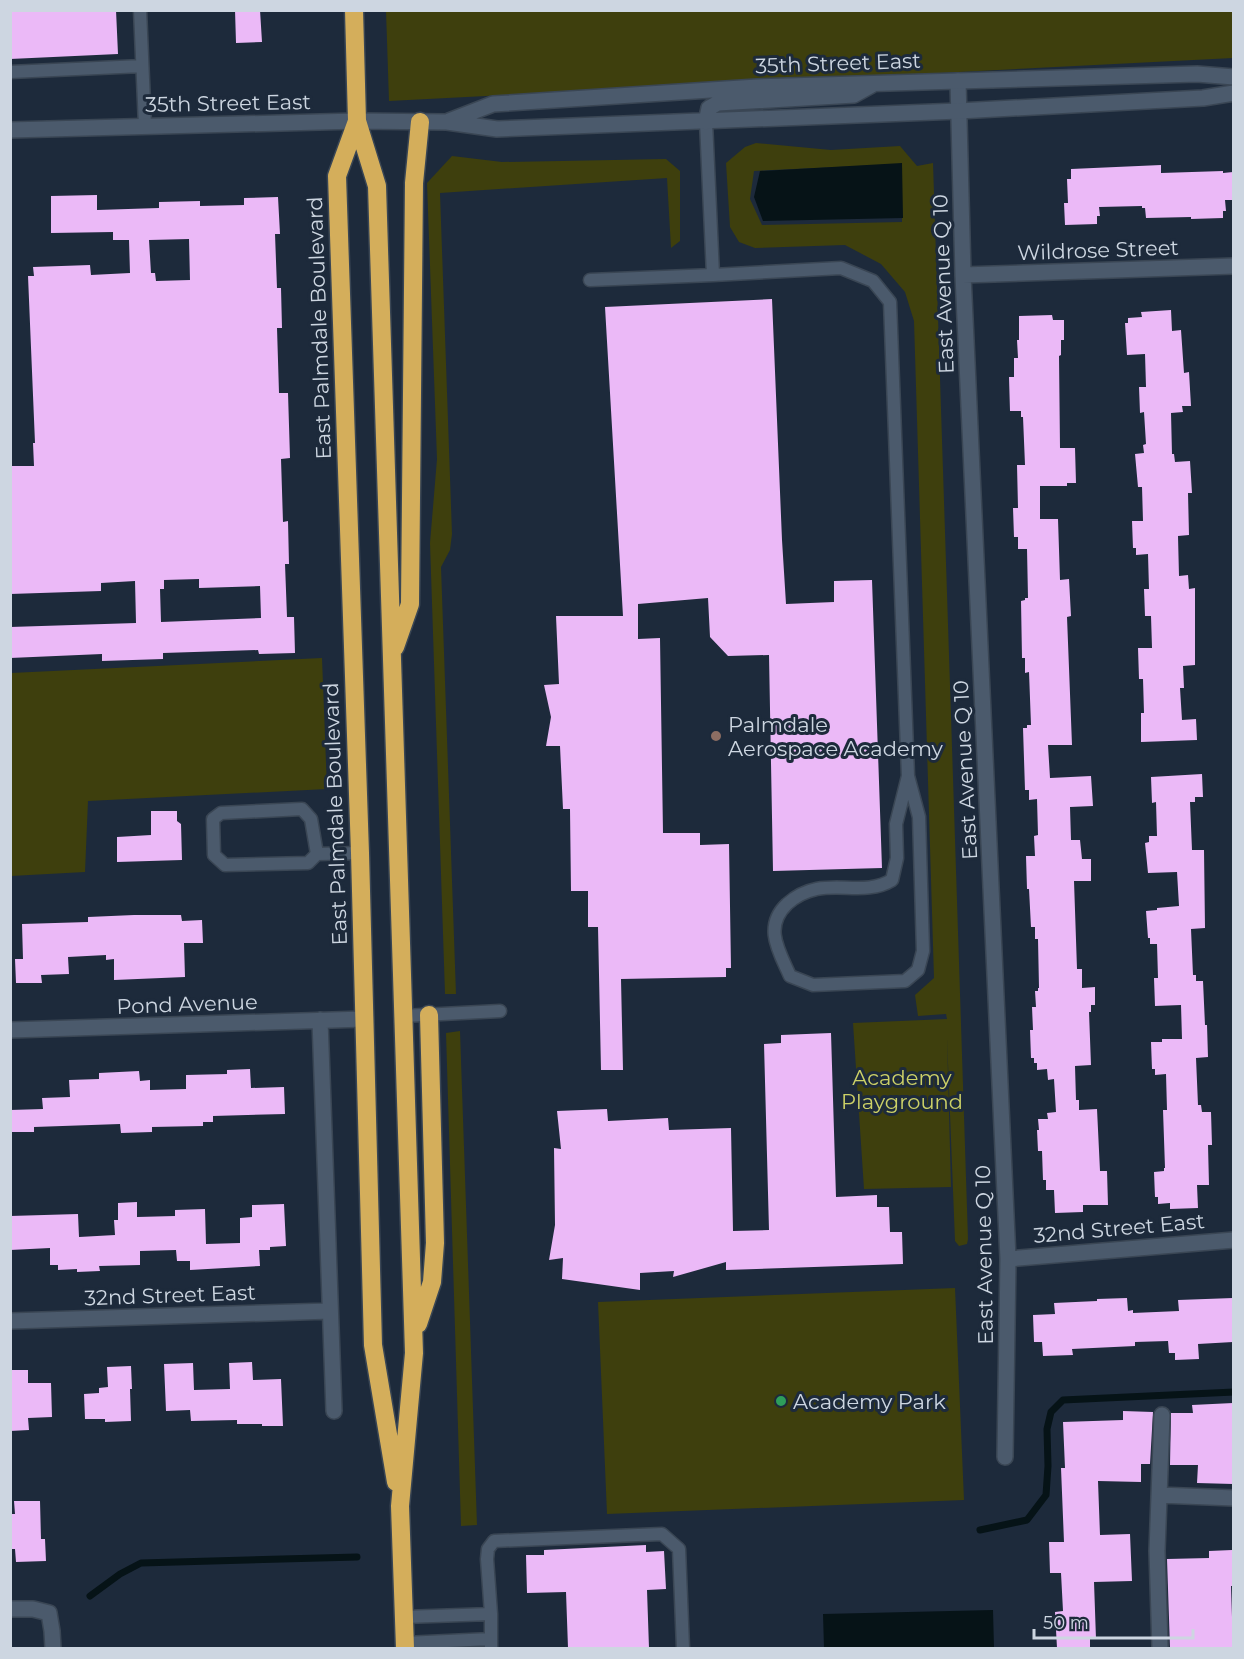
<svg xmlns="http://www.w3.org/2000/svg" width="1244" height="1659" font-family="Montserrat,sans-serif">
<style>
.green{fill:#3e3f0d;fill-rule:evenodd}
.water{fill:#061317}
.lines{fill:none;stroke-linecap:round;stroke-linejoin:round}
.stream{stroke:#061317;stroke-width:7}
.building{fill:#ebb9f7;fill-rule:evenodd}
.lane-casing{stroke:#3a4654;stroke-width:15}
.street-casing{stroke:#3a4654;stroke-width:18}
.secondary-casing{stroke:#3a4654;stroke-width:18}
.highway-casing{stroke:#3a4654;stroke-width:21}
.lane{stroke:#4b5a6c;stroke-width:12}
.street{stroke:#4b5a6c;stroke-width:15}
.secondary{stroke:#4b5a6c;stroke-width:15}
.highway{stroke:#d4ae5b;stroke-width:18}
.education-dot{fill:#8d6e63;stroke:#1d2a3b;stroke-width:2}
.leisure-dot{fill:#2e9e5b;stroke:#1d2a3b;stroke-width:2}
.labels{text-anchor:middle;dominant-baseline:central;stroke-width:6;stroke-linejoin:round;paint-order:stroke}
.street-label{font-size:21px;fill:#cdd6e1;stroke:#1d2a3b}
.poi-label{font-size:21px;fill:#cdd6e1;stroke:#1d2a3b;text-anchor:start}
.park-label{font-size:21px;fill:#cdd167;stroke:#1d2a3b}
</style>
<rect width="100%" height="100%" fill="#1d2a3b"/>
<!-- green -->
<path class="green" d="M386,11H1233V58L389,101Z
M756,143L831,150L900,146L917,166L933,163L968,1239L967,1244L959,1246L955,1241L947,1038L951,1187L864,1189L853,1023L947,1019L946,1014L918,1016L915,995L934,978L914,321L905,292L881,264L845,245L755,248L739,242L730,227L726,163L745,147ZM901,164L902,222L762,225L750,199L754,171Z
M452,156L502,162L666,159L680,171V241L671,248L667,178L440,193L452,534L450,550L441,567L456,994H445L430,543L437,459L427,183Z
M322,658L327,789L88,801L85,872L11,876V673Z
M460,1031L477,1525L461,1526L446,1033Z
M955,1288L964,1500L607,1514L598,1302Z"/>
<!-- water -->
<path class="water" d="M902,163L903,218L763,221L754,197L760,171Z
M993,1610L994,1648H824L823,1614Z"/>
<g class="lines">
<!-- stream -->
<path class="stream" d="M980,1530L1027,1520L1046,1495L1048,1466L1047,1429L1051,1412L1063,1400L1234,1392
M90,1596L120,1574L141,1563L357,1557"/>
</g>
<!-- building -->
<path class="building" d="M10,10H116L118,54L10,59Z
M235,10H260L262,42L236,43Z
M1161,165V173L1223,171V173L1233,172V200H1225L1226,211H1223V218L1191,219V217L1146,218L1145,208H1142V206L1099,207L1100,216H1097V224L1065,225L1064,203H1068L1067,179H1071V169Z
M97,195V210L159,208V202L200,201V206L244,205V198L278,197L280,234H275L277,288H281L282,328H277L279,393H288L290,458L281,459L283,522L288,521L289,564H285L287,617H294L295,653L259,654L258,650L163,653V659L102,661V654L10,658V627L136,623L135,581L101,583V591L10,594V466H34L33,443H35L28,276H34L33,267L90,265L91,275L130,273L129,240H113V232L51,233V196ZM189,239L190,280L156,281L155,273H151L149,240ZM199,579V588L260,586L261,618L161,622L160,589H164V580Z
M772,299L782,540L786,604L834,602V581L872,580L882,868L773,871L769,655L728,656L710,637L708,598L638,604V639L660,638L663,833H700V845L729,844L731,968H726V977L621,979L623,1070H601L598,927H588V891H571L570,809H563L560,746H546L551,717L544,685L559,684L556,616H623L605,307Z
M1171,310L1172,331L1181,330L1184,373L1189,372L1191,406H1182L1183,412L1171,413L1172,454H1174L1175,462L1190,461L1192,493H1188L1189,535L1178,536L1179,576L1188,575L1189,589L1195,588V665L1183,666L1184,688H1180L1182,720L1196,719L1197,740L1141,742V713H1144L1143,679H1139L1138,648H1152L1151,616H1145L1144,589H1149L1148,554L1136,555V548H1133L1132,521H1143L1142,487H1138L1135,454L1144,453L1143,445L1146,444L1144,412L1140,413L1139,387H1146L1145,354L1127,355L1125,323H1128V318L1142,317L1141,312Z
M1052,315L1053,320H1064V340H1061V355L1059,356L1060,448H1075L1076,483H1067V486H1040V519H1058L1060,580L1069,579L1071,616L1067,617L1072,745H1048L1050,778L1091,776L1093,806L1070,807L1071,840H1080L1082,859H1091V881H1074L1077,969H1082V988L1095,987V1005H1091V1012H1089L1091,1065L1075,1066L1076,1100H1079V1110L1097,1109L1100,1171H1107L1108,1205H1083V1212L1055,1213L1054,1190H1046V1180H1043L1042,1151H1038L1037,1130H1039L1038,1119H1048L1047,1113L1056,1112L1054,1079L1048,1080L1047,1069L1037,1070V1063H1034V1058H1031L1030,1030H1033L1032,1007H1036L1035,991H1038V988H1039L1038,939H1035V927H1031L1029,889H1027L1026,856H1035L1034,836L1038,835L1037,799L1029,800V790H1025L1023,728H1027V725H1031L1029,672L1025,673V658H1022L1021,601L1025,600V598H1028L1027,549H1018V537H1014L1013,508H1018L1017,465H1025L1023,417H1021V411H1010L1009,377H1014V358H1018L1017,340H1019V316Z
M1202,774L1203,797H1195V802H1190L1192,850H1204L1205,928L1191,929L1193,975H1196V981H1203L1205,1025H1207L1208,1057L1196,1058L1198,1105H1201L1202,1112H1211L1212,1145H1208L1209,1185H1197L1198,1208L1170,1209V1203L1158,1204V1197H1155L1154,1172L1164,1171V1168H1165L1163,1110H1167L1166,1074L1155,1075V1069H1152L1151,1042H1162V1039H1182L1181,1005L1155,1006L1154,978H1158L1157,944H1150V938H1148L1146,911L1157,910V908L1179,906L1177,872L1148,873L1145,843L1149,842V836H1157L1156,802L1152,803L1151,777Z
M151,811H177V821L181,824L182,860L117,862V837L151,835Z
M134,915H181L182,921L202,920L203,943H184L185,977L114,980V959L106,960V955L68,957L69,974L41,975L42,983H16L15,959H23L22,924L88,922V917Z
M831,1033L836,1197L877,1195V1207H889L890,1232H902L903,1264L726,1270V1262L673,1277L674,1271L640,1273V1290L562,1279L563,1258L549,1260L555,1225L554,1148L561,1149L557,1111L607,1109L608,1121L668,1118L669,1130L731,1128L733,1231L769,1230L764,1044L781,1043V1035Z
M250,1069L251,1088L284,1087L285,1114L213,1116V1122H203V1126L152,1127V1132L121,1133L120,1124L34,1127V1132H10V1110L43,1109L42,1098L70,1097L69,1080L99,1079V1073L139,1071L140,1081L150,1080V1090L186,1089V1075L227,1074V1070Z
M137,1202V1217L175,1216V1210L205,1209L206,1244L240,1243V1218L252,1217V1205L284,1204L286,1246L270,1247V1250H259L260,1266L190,1270V1261H177L176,1250L140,1251V1265L99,1266L100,1271L77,1272V1269L58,1270V1265H50V1248L10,1250V1216L78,1214L79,1237L115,1235L114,1220H118V1203Z
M1127,1298L1128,1311L1133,1310V1313L1179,1311L1178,1300L1233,1298V1342L1198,1344L1199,1359L1175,1360V1353H1169L1168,1341L1135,1342V1346L1072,1349L1073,1355L1043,1356L1042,1342H1034L1033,1315L1055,1314L1054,1303L1097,1301V1299Z
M252,1362L253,1380L281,1379L283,1426H262V1424H237V1420L191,1421L190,1410L166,1411L164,1364L193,1363L194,1390L230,1389L229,1363Z
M131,1366L132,1389H130L131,1421L105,1422V1419H85L84,1394L99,1393V1388L108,1387L107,1367Z
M10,1370H28V1383H51L52,1417L28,1418L29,1430L10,1431Z
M1233,1403V1484L1197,1483L1198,1465H1170L1171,1413H1193L1192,1405Z
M1123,1411L1153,1412L1150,1464H1141V1482L1098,1481L1100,1535L1130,1534L1132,1581L1094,1582L1096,1639H1090V1648H1057L1055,1612L1063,1611L1061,1573H1050L1049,1542H1064L1061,1468H1065L1063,1422L1123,1420Z
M14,1501H40L41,1539H45L46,1561L16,1562L15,1549H10V1514H15Z
M646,1545V1552L664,1551L666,1589L647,1590L649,1648H568L566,1592L527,1593L526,1555H544V1550Z
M1232,1550V1560H1233V1586H1231L1233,1648H1170L1167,1559L1209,1558V1551Z"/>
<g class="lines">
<!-- lane casing -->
<g class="lane-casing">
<path id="lane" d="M140,10L145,126
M10,72L142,66
M706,122L713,275
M590,280L713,275L841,268L873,281L890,302L908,776L919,817L923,951L918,970L905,981L813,985L790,976C779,951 763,927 787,904C823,872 859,900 892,880L897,858L896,824L908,776
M317,854L311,819L302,809L221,813L213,819L214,855L225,865L308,863L317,854L360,853
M403,1016L500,1011
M404,1617L491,1614
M405,1643L491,1639
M491,1648V1614L487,1559L488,1549L494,1541L662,1534L679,1549L683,1648"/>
</g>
<!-- street casing -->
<g class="street-casing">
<path id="street" d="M958,81L963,275L1008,1259L1005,1457
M963,275L1234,266
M320,1020L334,1411
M10,1030L364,1019
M1008,1259L1234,1240
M10,1321L330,1311
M1159,1495L1234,1498
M10,1609H33L49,1613L52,1631L53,1648
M1160,1648L1157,1551L1162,1415"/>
</g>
<!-- secondary casing -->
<g class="secondary-casing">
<path id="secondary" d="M449,121L493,104L757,87L1197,74L1234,77
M706,122L709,108L718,103L854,95L872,85
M10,130L357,121L447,122L497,129L959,111L1203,98L1234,93"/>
</g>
<!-- highway casing -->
<g class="highway-casing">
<path id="highway" d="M354,10L357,121L377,186L414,1353L400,1506L405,1648
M357,121L337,176L360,853L373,1345L396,1482
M395,647L410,604L414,183L420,122
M418,1324L432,1282L435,1243L429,1015"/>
</g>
<!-- lane -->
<use href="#lane" class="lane"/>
<!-- street -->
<use href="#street" class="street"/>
<!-- secondary -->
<use href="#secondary" class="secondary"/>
<!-- highway -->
<use href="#highway" class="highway"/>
</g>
<!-- markers -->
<circle class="education-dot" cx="716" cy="736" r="6"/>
<circle class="leisure-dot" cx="781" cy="1401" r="6"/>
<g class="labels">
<!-- street labels -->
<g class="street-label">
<text transform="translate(838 63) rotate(-2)">35th Street East</text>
<text transform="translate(228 103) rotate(-1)">35th Street East</text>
<text transform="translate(1098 250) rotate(-2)">Wildrose Street</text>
<text transform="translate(943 284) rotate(-92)">East Avenue Q 10</text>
<text transform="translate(319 328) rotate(-92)">East Palmdale Boulevard</text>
<text transform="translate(965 770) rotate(-93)">East Avenue Q 10</text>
<text transform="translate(335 814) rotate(-92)">East Palmdale Boulevard</text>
<text transform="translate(187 1004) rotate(-2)">Pond Avenue</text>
<text transform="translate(1119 1228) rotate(-5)">32nd Street East</text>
<text transform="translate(984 1255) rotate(-91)">East Avenue Q 10</text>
<text transform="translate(170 1295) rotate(-2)">32nd Street East</text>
</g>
<!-- poi labels -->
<g class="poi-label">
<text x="728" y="724">Palmdale<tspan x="728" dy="24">Aerospace Academy</tspan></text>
<text x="793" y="1401">Academy Park</text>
</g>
<!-- park labels -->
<g class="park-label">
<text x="902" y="1077">Academy<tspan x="902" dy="24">Playground</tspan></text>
</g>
</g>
<!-- border -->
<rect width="1244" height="1659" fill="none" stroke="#cdd6e1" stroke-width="24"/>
<!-- scale -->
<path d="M1034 1629v9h159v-9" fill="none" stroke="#cdd6e1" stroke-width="3"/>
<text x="1043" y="1629" font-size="18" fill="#cdd6e1" stroke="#1d2a3b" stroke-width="4.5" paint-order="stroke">50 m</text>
</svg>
